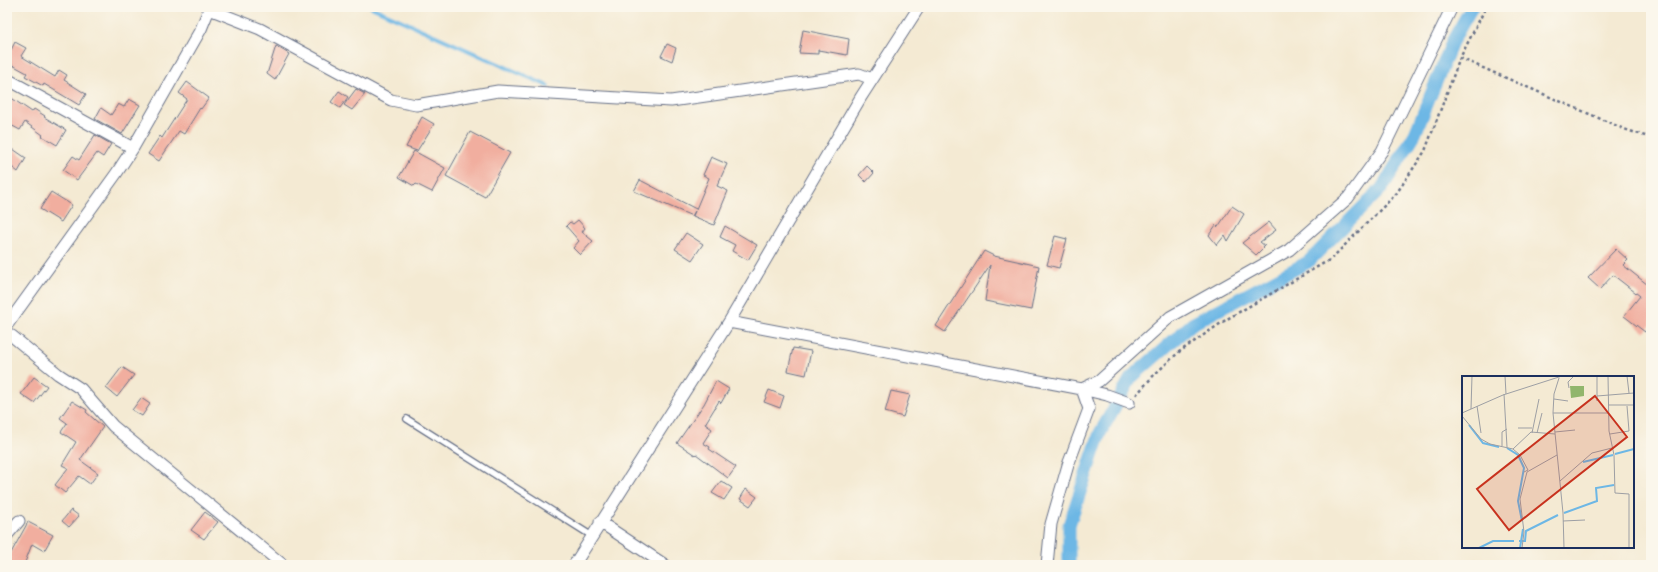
<svg xmlns="http://www.w3.org/2000/svg" width="1658" height="572" font-family="'IM FELL DW Pica',serif">
<style>
.lines{fill:none;stroke-linecap:round;stroke-linejoin:round}
.stream{stroke:#6db7e5;stroke-width:4}
.canal{stroke:#6db7e5;stroke-width:13}
.building{fill:#f1ae9f}
.lane-casing{stroke:#677087;stroke-width:8}
.street-casing{stroke:#677087;stroke-width:13}
.path{stroke:#677087;stroke-width:2.5;stroke-dasharray:3 3;stroke-linecap:butt}
.lane{stroke:#fff;stroke-width:5.5}
.street{stroke:#fff;stroke-width:11}
.inset-river{fill:none;stroke:#6db7e5;stroke-width:2}
.inset-road{fill:none;stroke:#9d9fa4;stroke-width:1}
.view{fill:#c8321e;fill-opacity:0.15;stroke:#c8321e;stroke-width:2}
.inset-edge{fill:none;stroke:#1b2f5e;stroke-width:2}
</style>
<rect width="100%" height="100%" fill="#fbf7ec"/>
<filter id="ink" filterUnits="userSpaceOnUse"><feTurbulence type="fractalNoise" baseFrequency=".025" numOctaves="2"/><feDisplacementMap in="SourceGraphic" scale="8" xChannelSelector="R" yChannelSelector="G"/><feConvolveMatrix kernelMatrix="1 2 1 2 8 2 1 2 1" color-interpolation-filters="sRGB"/></filter>
<filter id="wash" filterUnits="userSpaceOnUse"><feTurbulence type="fractalNoise" baseFrequency=".012" numOctaves="4" result="noise"/><feDisplacementMap in="SourceGraphic" scale="16" xChannelSelector="R" yChannelSelector="G"/><feGaussianBlur stdDeviation="0.9" result="paint"/><feColorMatrix in="noise" values="0 0 0 0 0 0 0 0 0 0 0 0 0 0 0 0 0 1.4 0 .05"/><feComposite in="paint" operator="in"/></filter>
<g filter="url(#wash)">
<rect width="100%" height="100%" fill="#f4ead3"/>
<g class="lines">
<!-- stream -->
<path class="stream" d="M371,7L548,86"/>
<!-- canal -->
<path class="canal" d="M1069,565V525L1100,433L1131,378L1192,324L1308,262L1382,188L1415,134L1453,40L1472,7"/>
</g>
<g id="blocks">
<!-- building -->
<path class="building" d="M803,30L849,39L847,55L818,50V54L799,53Z
M15,42L26,48L21,56L55,77L59,70L67,75L64,80L86,94L79,105L44,84L43,86L25,76L27,73L7,62V58Z
M667,44L676,48L672,61L661,56Z
M276,46L289,54L275,80L267,74Z
M187,82L209,98L201,109L200,108L184,134L179,131L159,161L148,154L160,136L162,138L187,99L179,93Z
M356,89L365,94L352,110L344,105Z
M339,91L348,97L340,108L331,102Z
M7,95L32,112L34,109L45,116L44,117L66,130L57,145L42,136L43,135L25,122L20,130L7,123Z
M129,99L140,105L122,134L95,119L101,108L111,115L118,104L124,107Z
M422,117L434,124L417,151L406,147Z
M470,132L510,153L485,197L446,176Z
M95,135L111,144L103,157L97,153L77,180L63,170L73,156L79,160Z
M10,147L26,158L18,172L7,163V153Z
M414,151L445,168L432,192L416,184L414,186L399,177Z
M711,157L727,164L717,186L728,191L714,225L693,216L695,211L692,216L634,191L640,180L696,209L709,178L703,175Z
M867,166L874,173L866,182L859,175Z
M51,192L72,205L61,222L40,209Z
M1232,206L1244,214L1228,241L1225,235L1217,245L1209,235L1216,225L1218,227Z
M578,220L585,228L582,232L593,241L580,255L573,248L579,241L566,226L570,222L573,224Z
M1269,222L1276,230L1260,242L1265,246L1256,255L1242,243Z
M725,226L757,245L748,260L732,251L735,245L720,237Z
M686,233L703,244L692,260L675,249Z
M1055,236L1067,239L1059,268L1047,265Z
M1616,249L1628,260L1623,265L1648,285L1651,281V325L1645,332L1624,316L1640,296L1613,275L1600,289L1588,278Z
M984,251L994,256L1039,266L1031,310L985,301L990,265L945,332L936,326Z
M793,348L811,351L806,375L788,371Z
M122,367L134,375L117,397L106,388Z
M34,377L47,386L34,403L21,394Z
M716,381L729,389L721,403L719,401L705,424L712,429L703,443L710,447L709,449L736,467L728,478L696,454L695,455L677,443L704,404Z
M769,390L784,396L780,408L764,402Z
M891,391L910,395L903,417L885,412Z
M141,398L150,404L142,416L132,410Z
M72,401L87,410L86,412L103,427L80,460L98,473L90,484L79,476L65,493L55,485L68,468L62,465L76,442L61,432L67,423L60,418Z
M721,481L732,488L724,500L712,493Z
M746,489L757,497L750,506L740,499Z
M71,510L79,516L69,527L62,521Z
M205,512L218,522L204,539L191,530Z
M28,522L53,535L44,551L32,544L24,565H7V557L10,552L11,553Z"/>
</g>
</g>
<g filter="url(#ink)">
<use href="#blocks" fill-opacity="0" stroke="#677087" stroke-width="1"/>
<g class="lines">
<!-- lane casing -->
<g class="lane-casing">
<path id="lane" d="M407,419L592,536"/>
</g>
<!-- street casing -->
<g class="street-casing">
<path id="street" d="M209,9L260,29L391,100L416,105L498,91L671,101L859,74L872,79
M7,79L133,148
M729,322L1082,389L1099,381L1170,317L1289,250L1348,198L1382,151L1452,7
M7,325L116,174L133,148L201,29L210,7
M7,335L12,336L58,374L81,389L113,426L283,565
M1082,389L1107,395L1129,403
M600,522L665,565
M7,535L19,521
M574,565L729,322L861,97L919,7
M1047,565L1051,524L1068,465L1089,409L1082,389"/>
</g>
<!-- path -->
<path class="path" d="M1460,58L1624,129L1651,138
M1136,395L1155,374L1179,352L1227,319L1331,259L1396,194L1425,151L1460,58L1486,7"/>
<!-- lane -->
<use href="#lane" class="lane"/>
<!-- street -->
<use href="#street" class="street"/>
</g>
</g>
<!-- overview -->
<g transform="translate(1462 376)">
<rect width="172" height="172" fill="#f4ead3"/>
<path d="M108,10H122V20L109,22Z" fill="#91b66c"/>
<path class="inset-river" d="M7,49L21,67L37,71M45,72L56,79L62,92L56,125L60,145M153,78L172,73M121,86L151,79M102,137L135,125L134,112L152,109M57,165H63L64,155L96,139M17,172L31,165H52M58,172L61,153"/>
<path class="inset-road" d="M43,0L44,18M146,0L147,55L152,79L153,117L167,118V172M165,0L167,17M97,2L92,18L91,37L101,137L102,172M107,12L106,6L112,0M42,18L45,71M135,20L172,17M92,23L106,25M135,25V0M147,29H172M15,30L19,57M9,33L10,0M0,37L41,19L100,0M91,37H147M0,40L19,63L28,68L51,73L58,79L66,94L62,96M56,52H70M93,56L113,54M70,57L77,23M75,57L80,37M148,58L167,55L165,30M40,70V56L45,53M51,73L69,56L93,58M98,105L130,77L150,72M101,145L123,144M60,172L62,156L58,123L65,96L95,79"/>
<path class="view" d="M133,20L165,61L47,154L15,113Z"/>
<rect width="172" height="172" class="inset-edge"/>
</g>
<!-- margin -->
<rect width="1658" height="572" fill="none" stroke="#fbf7ec" stroke-width="24"/>
</svg>
